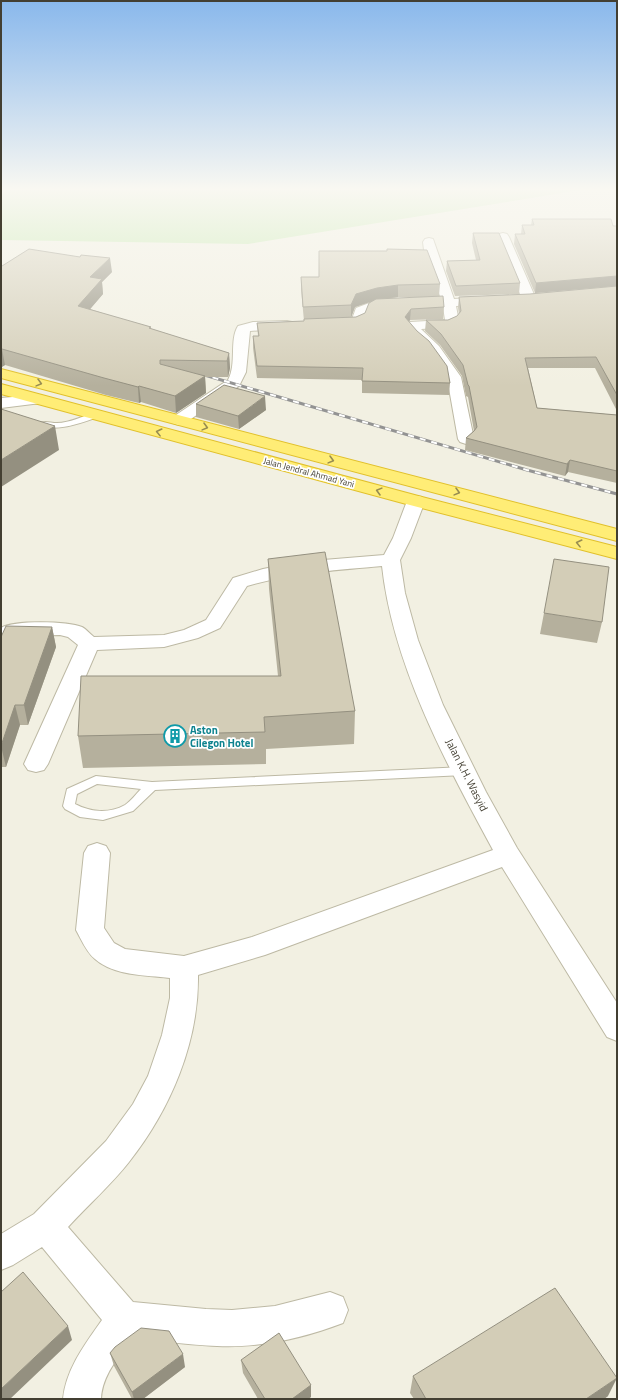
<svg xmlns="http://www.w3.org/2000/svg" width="618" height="1400" font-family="'Titillium Web',sans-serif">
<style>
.green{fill:#c0e8a8}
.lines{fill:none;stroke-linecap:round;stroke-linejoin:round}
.service-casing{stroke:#bdb9a4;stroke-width:2}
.minor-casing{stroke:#bdb9a4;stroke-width:2}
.trunk-casing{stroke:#e1c02c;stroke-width:2}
.service{fill:#fff;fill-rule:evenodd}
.minor{fill:#fff;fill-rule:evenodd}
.trunk{fill:#ffed76;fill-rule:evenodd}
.rail-casing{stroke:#939393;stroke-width:3}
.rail{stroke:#fff;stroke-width:2;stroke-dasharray:6;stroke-linecap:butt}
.wall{fill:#b5b09d;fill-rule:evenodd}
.shaded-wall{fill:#949080}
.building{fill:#d3cdb7;stroke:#949080}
.oneway{stroke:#988d51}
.labels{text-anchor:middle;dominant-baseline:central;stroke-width:3.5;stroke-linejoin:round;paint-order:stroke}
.far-street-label{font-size:9px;fill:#433f32;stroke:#fff}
.culture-label{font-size:11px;font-weight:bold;fill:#0d838f;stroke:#fff;text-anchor:start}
.street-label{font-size:11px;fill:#433f32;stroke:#fff}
</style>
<rect width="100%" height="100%" fill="#f2f0e2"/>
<!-- green -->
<path class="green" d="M7,190H580L248,244L1,240V195Z"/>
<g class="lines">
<!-- service casing -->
<g class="service-casing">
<path id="service" d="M95,413H98V417C78,424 60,431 39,426L38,424C43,420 50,423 57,423C70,423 82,416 95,413Z
M464,767L468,768L470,771L468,774L464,775L155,790L133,811L103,820L80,817L65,809L63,806L67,789L96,776L152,782ZM97,784L141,789C136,794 131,801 125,805C109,814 90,812 75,804L77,794Z"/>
</g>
<!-- minor casing -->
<g class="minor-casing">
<path id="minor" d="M503,233L507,234L509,237L536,299L534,302H524L522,299L497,237L499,234Z
M429,238L433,239L454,299L489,297L494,298L496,301L494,304L489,305L456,306L459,322L454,327L421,329L439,346L461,377L474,439L472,442L466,444L460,442L458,439L447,377L429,352L417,342L406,328L410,322L445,320L443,307L374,310L367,313C364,330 345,330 330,327L328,324L330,321L352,319L356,308L372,302L441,299L424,250L423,242L425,239Z
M287,321L292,322L294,325L292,328L250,331L246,372L239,386L185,423L179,425L173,423L171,420L173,417L228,380C237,364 229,340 238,326L253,322Z
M36,395L41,397L44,400L41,403L1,408V398Z
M416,496L422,497L425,501L411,538L400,560L405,593L418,640L443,705L486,792L517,848L617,1003V1041L607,1037L502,867L265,955L198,975C199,1043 170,1110 129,1162C111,1185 88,1205 68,1227L133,1302L206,1309L232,1310L275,1306L330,1292L343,1297L348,1310L343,1323C304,1338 259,1348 217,1346C189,1345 161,1341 132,1338C119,1357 102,1375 101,1399H63C66,1369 85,1344 102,1320L42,1247L13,1265L1,1270V1234L34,1214L106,1141L133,1104L148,1076L162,1035L170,998V978C146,975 114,976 95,959C87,953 81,939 76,930L84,853L88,846L97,843L106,846L110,853L104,928L114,943L125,949L184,956L252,937L493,850C446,763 393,666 382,566C337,570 291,573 247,586L220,628L198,638L164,647L97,650L48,764L44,770L36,772L28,770L24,764L78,645L68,637L60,635L17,636L8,641L1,643V628C13,620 68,621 82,627C86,629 90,634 94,637L164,635L184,630L206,620L233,578L263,569L299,562L384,555L393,538L407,501L410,497Z"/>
</g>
<!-- trunk casing -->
<g class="trunk-casing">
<path id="trunk" d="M1,369L617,529V541L1,378Z
M1,384L422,497L617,547V559L410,505L1,394Z"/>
</g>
<!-- service -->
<use href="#service" class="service"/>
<!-- minor -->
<use href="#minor" class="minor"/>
<!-- trunk -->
<use href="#trunk" class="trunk"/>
<!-- rail casing -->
<g class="rail-casing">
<path id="rail" d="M201,374L527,470L617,494"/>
</g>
<!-- rail -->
<use href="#rail" class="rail"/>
</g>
<!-- wall -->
<path class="wall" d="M532,219L617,226V286L535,293L514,244L515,234H521L522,225H531Z
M473,233L520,283L519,294L455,296L446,271L447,261L476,260L472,243Z
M1,266L112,272L102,282L103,294L90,309L152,329L229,353L230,368L228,377H205L206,393L176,413L141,402L139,403L106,395L5,365L1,367Z
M301,277L440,284L439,296L444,307L443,319L410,320L409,322L450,383L449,395L362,393V380L257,378L253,348V336H258L257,323L304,321L301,289ZM398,297H434L387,299ZM370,302L365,313L356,317H351L355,307Z
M617,286V411L595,368H528L537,408L617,415V483L568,472L565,476L465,450L466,438L474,431L468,397L466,396L462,376L440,345L425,331L426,320H448L457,316L459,314L458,307L459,297L530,294Z
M196,404L266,410L239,429L196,417Z
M268,559L355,711L354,744L266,749V764L83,768L78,736L278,676L269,589Z
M544,613L602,622L597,643L540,634Z
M52,627L56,647L28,725H20L6,767H1V637Z
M110,1353L185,1367L143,1399H132L114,1366Z
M241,1360L311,1385V1397L308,1399H258L243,1373Z
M413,1376L608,1396L604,1399H414L410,1393Z"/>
<!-- shaded-wall -->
<path class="shaded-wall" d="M110,258L112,272L102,282L103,294L80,321L78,306L90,277Z
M617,276V286L535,293L536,283Z
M398,285V297L376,300L355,307L351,318V305L356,294L377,288Z
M411,309L410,320L404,328L405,317Z
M2,349L5,365L2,367L1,363V350Z
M229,353L230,368L228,377L227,361Z
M205,376L206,393L176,413L175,396Z
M139,386L141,402L139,403L138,387Z
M265,396L266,410L239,429L238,416Z
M55,426L59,450L1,487V460Z
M570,460L568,472L565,476L567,464Z
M52,627L56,647L28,725L24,705Z
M15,705L20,725L6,767L1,746Z
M68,1326L72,1340L10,1399H1V1389Z
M183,1354L185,1367L143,1399H134L132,1392Z
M617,1378L608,1396L604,1399H586Z
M311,1385V1397L308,1399H292Z"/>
<!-- building -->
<path class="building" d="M532,219H611L613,226H617V276L536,283L515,234H525L522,225H534Z
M473,233H499L520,283L456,286L447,261L480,260Z
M29,249L80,257L81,255L110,258L90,277L102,279L78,306L151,327L149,328L229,353L227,361L160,360V364L205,376L175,396L139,386L138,387L104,378L2,349L1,350V266H2Z
M387,249L427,250L440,284L398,285L377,288L356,294L351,305L303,307L301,277H319V251H387Z
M617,286V395L596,357L525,358L537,408L617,415V471L570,460L567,464L466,438L474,431L477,427L469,386L468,385L463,365L441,334L426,320H448L457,316L461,311L459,297L530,294Z
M443,296L444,307L411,309L405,317L417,331L429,341L447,366L450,383L362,381L363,368L257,366L253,336H259L257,323L304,321V319L356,317L365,313L369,303L376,299Z
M224,385L265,396L238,416L196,404Z
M1,409L55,426L1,460Z
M325,552L355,711L264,717L265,732L78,736L81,676H281L268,559Z
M554,559L609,567L602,622L544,613Z
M6,626L52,627L24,705H15L1,746V637Z
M23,1272L68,1326L1,1389V1292Z
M555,1288L617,1378L586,1399H426L413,1376Z
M141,1328L169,1331L183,1354L132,1392L110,1353L115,1347Z
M279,1333L311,1385L292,1399H265L241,1360Z"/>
<!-- one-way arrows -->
<defs><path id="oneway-chevron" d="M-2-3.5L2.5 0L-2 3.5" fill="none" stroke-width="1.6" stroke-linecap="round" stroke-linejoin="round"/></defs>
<g class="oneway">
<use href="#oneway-chevron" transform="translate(39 383) rotate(15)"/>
<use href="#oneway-chevron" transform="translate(205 427) rotate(15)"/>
<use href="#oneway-chevron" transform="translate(159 432) rotate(-166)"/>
<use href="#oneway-chevron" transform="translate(331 460) rotate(15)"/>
<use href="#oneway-chevron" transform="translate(379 491) rotate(-165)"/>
<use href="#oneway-chevron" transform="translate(457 492) rotate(15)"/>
<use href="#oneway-chevron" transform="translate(579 543) rotate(-166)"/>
</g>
<!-- sky -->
<linearGradient id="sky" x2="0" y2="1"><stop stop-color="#89b8ec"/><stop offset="0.49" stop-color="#f9f8f2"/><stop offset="1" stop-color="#f9f8f2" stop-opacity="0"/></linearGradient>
<rect width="618" height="386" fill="url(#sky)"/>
<!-- icons -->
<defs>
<g id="building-ring" transform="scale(1.15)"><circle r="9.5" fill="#fff" stroke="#0f9aa8" stroke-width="1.5"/><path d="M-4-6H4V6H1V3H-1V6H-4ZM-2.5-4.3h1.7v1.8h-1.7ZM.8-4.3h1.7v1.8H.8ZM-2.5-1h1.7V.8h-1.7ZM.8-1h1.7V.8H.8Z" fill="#0f9aa8"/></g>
</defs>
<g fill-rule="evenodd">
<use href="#building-ring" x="175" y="736"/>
</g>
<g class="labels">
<!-- far-street labels -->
<g class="far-street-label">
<text transform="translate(309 472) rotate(15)">Jalan Jendral Ahmad Yani</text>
</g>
<!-- culture labels -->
<g class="culture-label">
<text x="190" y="730">Aston<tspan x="190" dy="13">Cilegon Hotel</tspan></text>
</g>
<!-- street labels -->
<g class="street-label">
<text transform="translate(467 775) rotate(63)">Jalan K.H. Wasyid</text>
</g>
</g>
<!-- border -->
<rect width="618" height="1400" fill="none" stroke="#433f32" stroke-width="4"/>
</svg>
